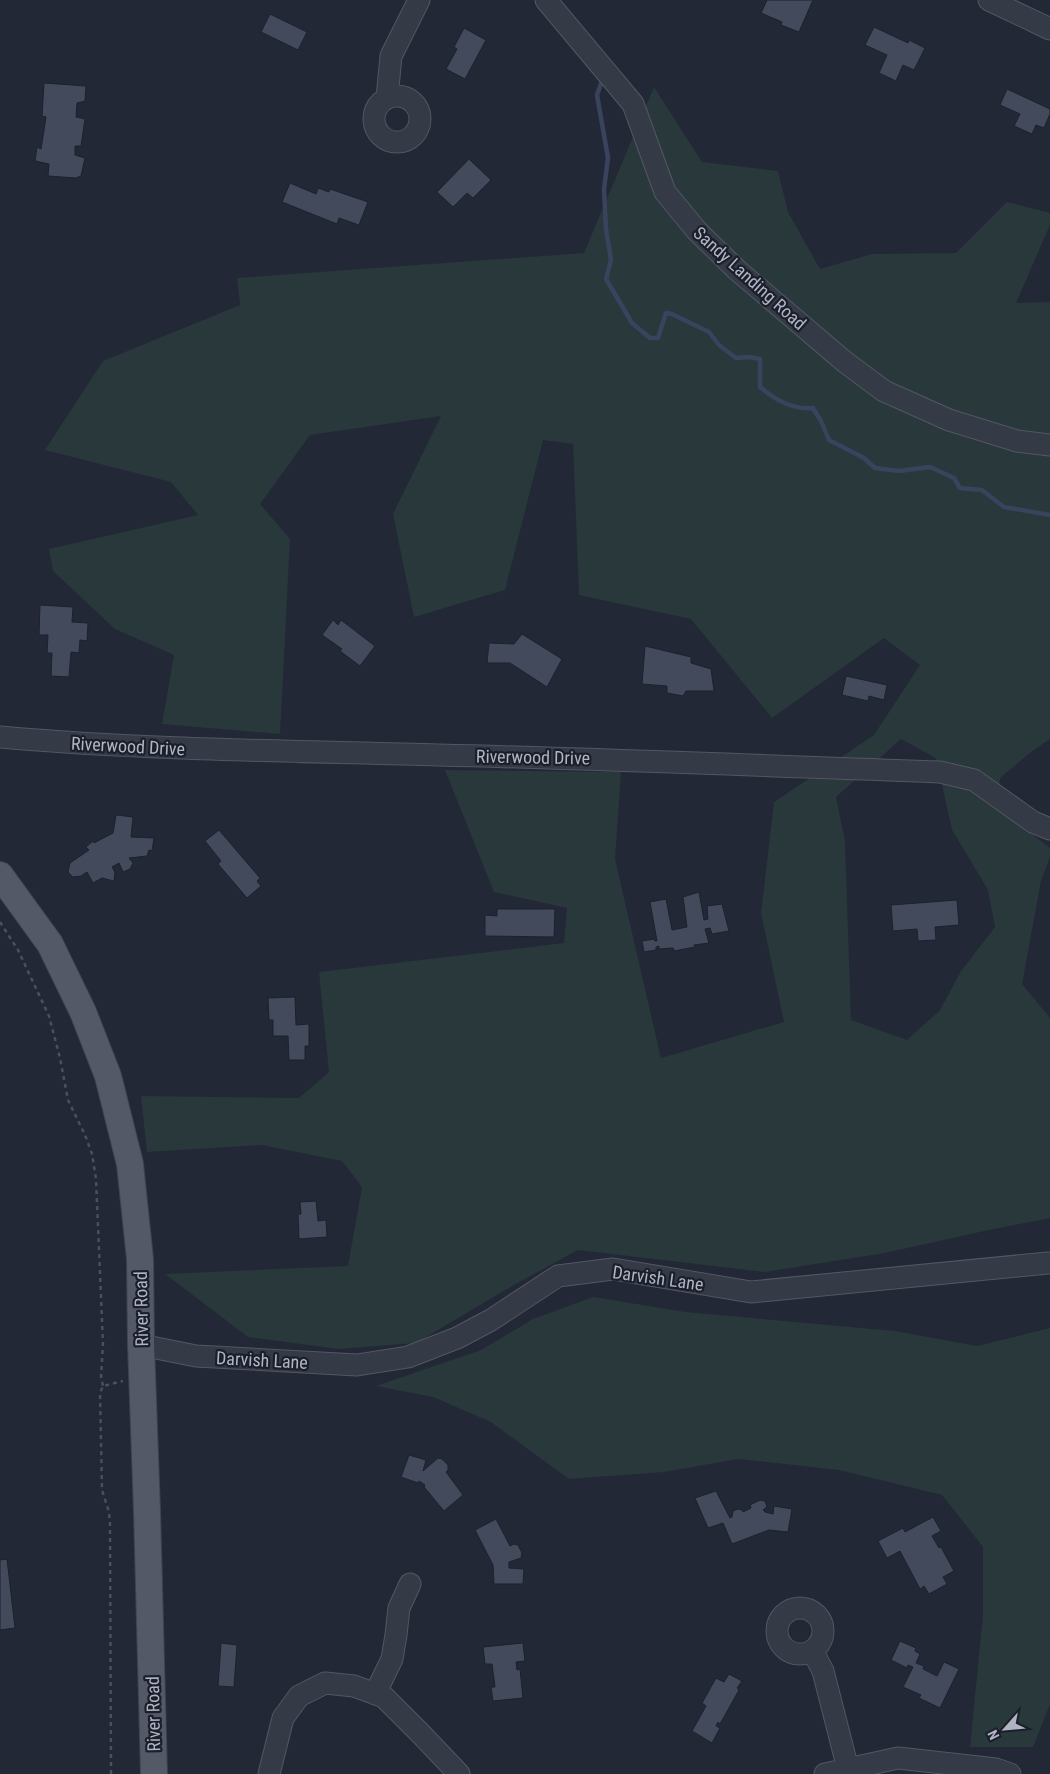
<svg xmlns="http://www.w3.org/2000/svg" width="1050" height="1774" font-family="'Roboto Condensed',sans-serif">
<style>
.green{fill:#28383b;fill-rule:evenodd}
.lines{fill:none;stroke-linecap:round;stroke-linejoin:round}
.stream{stroke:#39435e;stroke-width:4.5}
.building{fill:#434a5b;stroke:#1d212d}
.minor-casing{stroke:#535764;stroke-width:23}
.major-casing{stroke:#3f4350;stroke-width:28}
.path{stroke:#465358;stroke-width:2.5;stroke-dasharray:4 4;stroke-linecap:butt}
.minor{stroke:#353a47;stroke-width:21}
.major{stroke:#535967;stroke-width:26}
.labels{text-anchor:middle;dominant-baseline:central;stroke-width:4.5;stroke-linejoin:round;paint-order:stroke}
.street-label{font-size:18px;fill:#b0b4c3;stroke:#1b1f2b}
</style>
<rect width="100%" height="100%" fill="#222836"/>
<!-- green -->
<path class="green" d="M654,87L702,162L778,171L788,212L820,269L872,254L956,253L1007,202L1050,213V225L1016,303L1050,302V739L1031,752L1000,778L998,808L1050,848V857L1041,881L1022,984L1050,1018V1218L989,1230L885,1253L765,1272L578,1250L512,1286L416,1343L338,1349L248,1337L165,1274L348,1266L362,1187L342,1161L262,1145L147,1152L141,1096L299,1098L329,1072L319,972L564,943L567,908L494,892L445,770L621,772L615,859L661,1058L784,1022L761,913L774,802L874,735L920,665L884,638L772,718L691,619L579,595L573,444L543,440L505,590L414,617L393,514L441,416L310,435L260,504L290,539L280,734L162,724L174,655L115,629L53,571L49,549L198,515L171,482L45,450L103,361L240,305L237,278L584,253ZM901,739L936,758L952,830L988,890L995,927L961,971L940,1010L907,1040L851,1020L845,841L836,797Z
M593,1297L686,1312L895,1331L977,1346L1050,1328V1704L1033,1747H970L983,1615V1547L942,1495L839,1470L738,1459L664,1472L569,1479L491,1422L433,1397L376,1386L481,1350L533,1319Z"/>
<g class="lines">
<!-- stream -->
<path class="stream" d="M603,78L597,95L608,158L604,189L606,229L611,260L606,279L632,323L650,338H658L666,313L672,314L709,332L719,345L736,358L750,357L760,359V387C775,400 793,410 813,408L821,421L829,440L864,458L875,468L899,471L930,467L954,478L960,488L982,490L1004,507L1050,515"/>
</g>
<!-- building -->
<path class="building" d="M767,0H813L799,32L781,25L782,22L761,13Z
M270,14L307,32L298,50L261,32Z
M874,27L908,43L909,40L925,48L914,70L903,65L896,81L879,73L887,55L865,45Z
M464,28L486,40L465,79L446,69L457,49L454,47Z
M44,83L86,86L85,101L77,103L76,117L85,119L81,146H75V155L85,158L81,176L76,178L48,176L49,164L35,161L37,147L41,149L46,117L42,116Z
M1007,89L1050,109V114L1044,128L1036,125L1032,134L1014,126L1020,114L1000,105Z
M469,159L491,180L473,198L467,193L453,207L437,192Z
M290,183L316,194L318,188L329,192L330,189L368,202L359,225L339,218L337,224L282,202Z
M40,605L73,607L72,622L88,623L87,641L80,640L79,653L71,652L69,677L51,676L52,653H47L48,635H39Z
M333,620L338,625L341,620L375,646L360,666L340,651L342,649L322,635Z
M522,634L562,659L547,687L510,663H487L489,643L514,644Z
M645,646L691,657V663L711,669L714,691H686L683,696L667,693V686L642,684Z
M846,676L887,685L884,700L869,696L868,701L842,695Z
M116,815L133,817L131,837L154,838L152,851L149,850L147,856L129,858L133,863L130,869L123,872L119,863L112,867L115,872L114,881L102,878L93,883L87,872L81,876L73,877L68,872L70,863L89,850L86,847L93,841L94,843L113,833Z
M219,830L260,878L257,881L261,886L247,898L218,864L221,861L205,841Z
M699,892L704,920L708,919L707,906L722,904L729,931L712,934L710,928L705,929L709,943L694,945L695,947L674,951L673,948L659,949V946L656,947V950L644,952L642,941L654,939L655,941H657L650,902L666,899L672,930L687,927L683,897Z
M957,900L959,925L935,927L936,940L918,941L917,929L893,931L891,905Z
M497,909H555L554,937L485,936V915L497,916Z
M295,997L296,1025L309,1024V1046H305V1060H289L288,1036H273V1020H269L268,998Z
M316,1201L318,1221L326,1220L327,1237L299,1239L298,1214H301L300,1202Z
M409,1455L426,1460L423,1471L438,1458L442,1459L448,1465V1470L446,1472L463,1495L444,1511L424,1487L425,1485L419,1481L418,1483L401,1477Z
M716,1491L730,1518L732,1517L733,1511L738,1509L742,1510L743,1512L751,1508L750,1505L760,1500L765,1501L767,1507L763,1510L765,1512L773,1514L774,1506L792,1509L788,1532L769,1530L732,1544L723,1523L708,1528L695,1498Z
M933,1517L941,1531L932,1536L939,1548L941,1547L954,1571L943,1577L947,1584L929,1594L924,1586L920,1589L900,1551L887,1558L878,1541L903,1528L905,1532Z
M496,1519L510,1546L514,1544L518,1545L522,1553L521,1558L509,1562V1568L524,1569L523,1584H494L493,1565L475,1530Z
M7,1559L15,1628L0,1630V1560Z
M900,1641L916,1648L915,1651L920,1654L916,1663L924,1666L923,1669L937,1676L944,1662L959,1669L940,1708L919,1698L921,1695L903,1687L913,1667L908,1665L907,1668L891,1660Z
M221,1643L237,1645L234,1687L218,1686Z
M523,1643L525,1661L516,1662L517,1670L520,1669L523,1698L493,1701L491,1687H495L492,1664H485L483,1647Z
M729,1674L742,1681L737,1688L739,1690L720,1724L718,1722L716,1726L720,1728L712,1743L692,1731L706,1706L702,1703L716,1678L724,1682Z"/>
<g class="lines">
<!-- minor casing -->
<g class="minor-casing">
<path id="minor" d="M546,0L633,104L665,192L697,231L737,270L845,362L884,391L949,420L1017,441L1050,445
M989,0L1050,29
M374 119a23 23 0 1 1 46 0a23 23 0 1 1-46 0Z
M387,98L391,56L419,0
M0,737C146,750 293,751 439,755C606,759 773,766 940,772L974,780L1033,822L1050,829
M141,1345L196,1356L357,1365L408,1357L457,1338L491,1320L558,1276L613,1269L751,1292L1048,1263
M777 1631a23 23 0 1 1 46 0a23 23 0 1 1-46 0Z
M813,1652L823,1671L848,1769
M375,1694L392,1659L396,1635L399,1608L410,1584
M269,1774L283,1718L299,1696L325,1683L354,1686L384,1697L420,1733L459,1774
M825,1774L898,1758L996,1769L1010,1774"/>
</g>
<!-- major casing -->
<g class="major-casing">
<path id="major" d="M0,875L50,944L83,1012L108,1076L130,1164L140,1259L141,1345L147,1511L154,1774"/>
</g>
<!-- path -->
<path class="path" d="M0,922L18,950L49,1016L60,1058L68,1100L85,1135L92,1154L96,1179L103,1344L101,1377L103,1386
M111,1774L110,1524L109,1512L102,1490L100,1393L103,1386L123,1381"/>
<!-- minor -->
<use href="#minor" class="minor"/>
<!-- major -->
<use href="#major" class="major"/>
</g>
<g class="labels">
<!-- street labels -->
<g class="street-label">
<text transform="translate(750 278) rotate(42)">Sandy Landing Road</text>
<text transform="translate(128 746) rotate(3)">Riverwood Drive</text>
<text transform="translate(533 757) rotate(1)">Riverwood Drive</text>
<text transform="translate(658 1278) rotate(8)">Darvish Lane</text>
<text transform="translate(141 1309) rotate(-91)">River Road</text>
<text transform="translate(262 1360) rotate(3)">Darvish Lane</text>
<text transform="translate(153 1714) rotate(-91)">River Road</text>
</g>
</g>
<!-- north arrow -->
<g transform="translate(1005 1729) rotate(243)" stroke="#1b1f2b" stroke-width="4" paint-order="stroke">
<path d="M0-4L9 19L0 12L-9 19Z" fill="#b0b4c3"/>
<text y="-8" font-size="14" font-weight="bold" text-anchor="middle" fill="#b0b4c3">N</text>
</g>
</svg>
